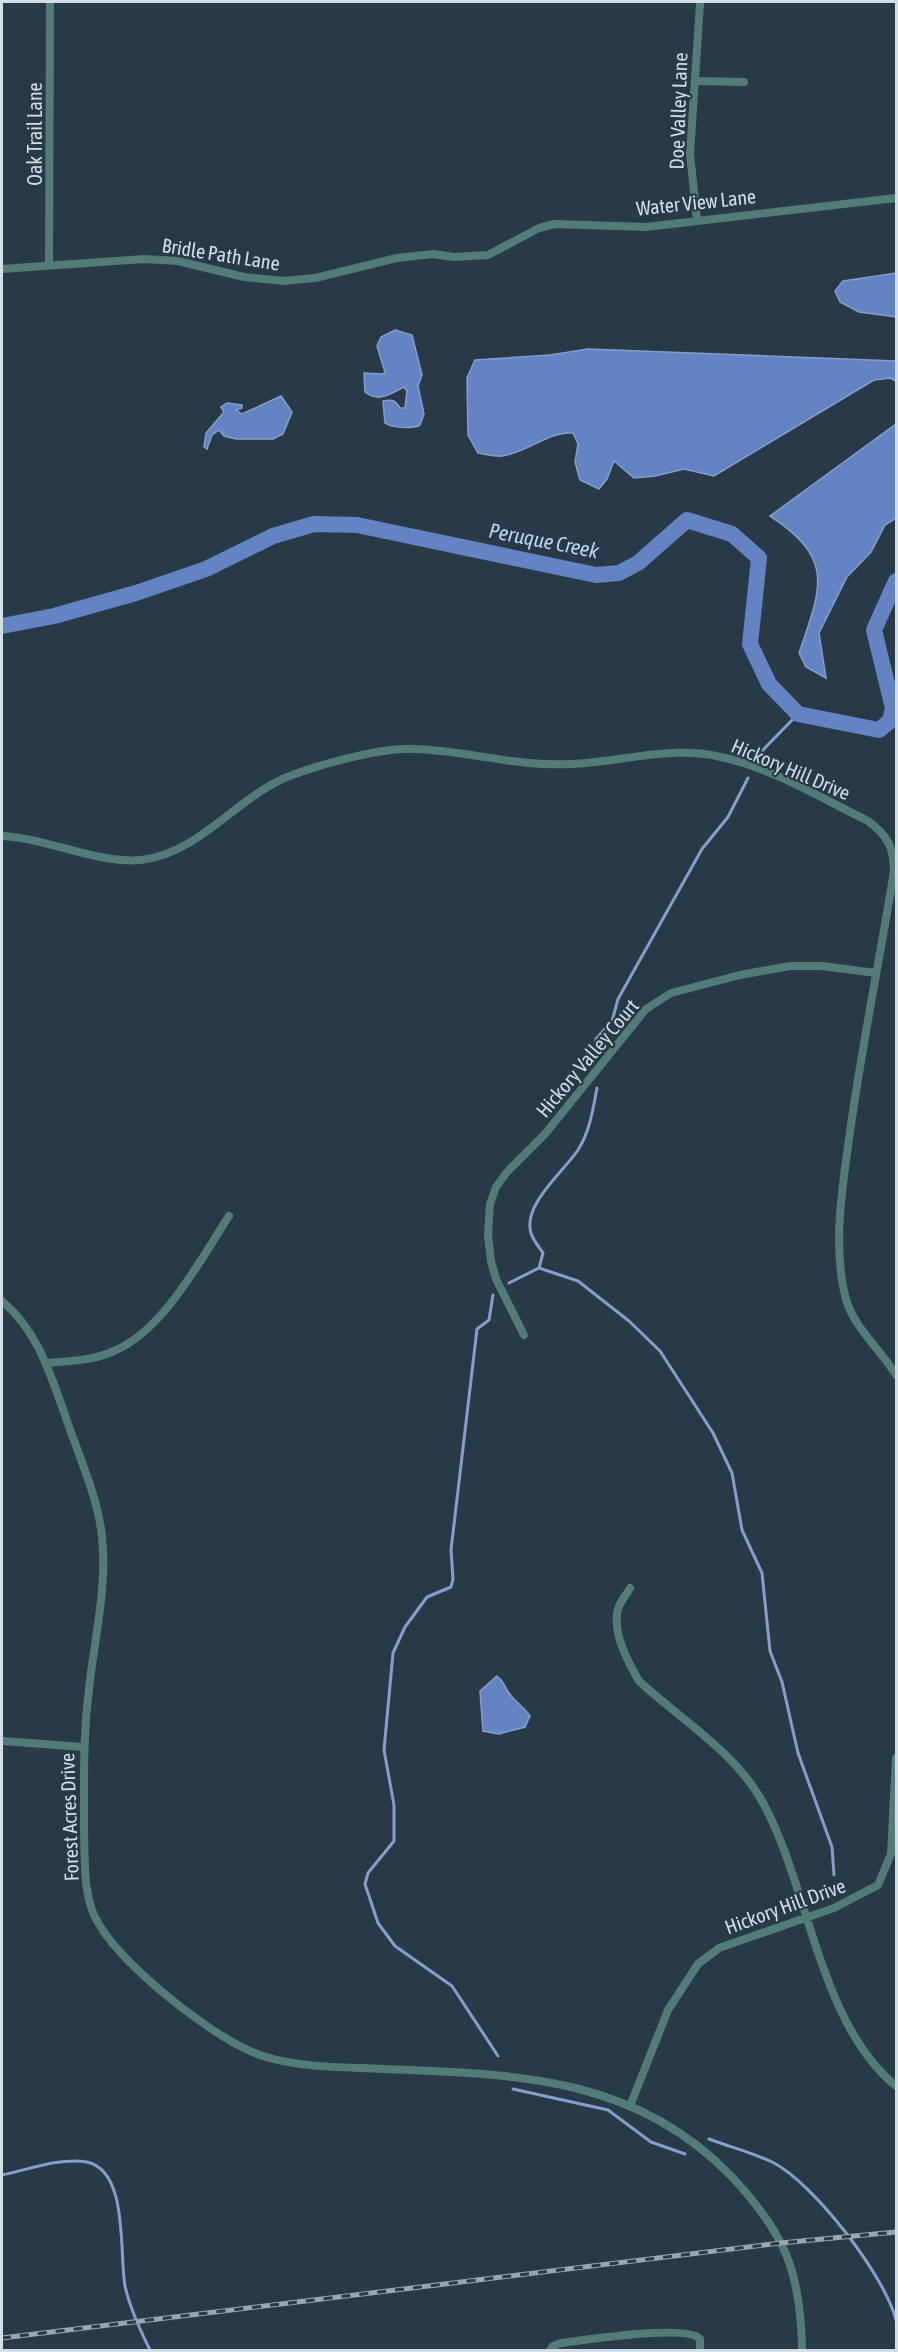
<svg xmlns="http://www.w3.org/2000/svg" width="898" height="2352" font-family="'Asap Condensed',sans-serif">
<style>
.water{fill:#6383c2;stroke:#859ecd;stroke-width:1.5}
.lines{fill:none;stroke-linecap:round;stroke-linejoin:round}
.stream{stroke:#859ecd;stroke-width:3}
.river{stroke:#6383c2;stroke-width:16}
.street{stroke:#537c78;stroke-width:8}
.rail-casing{stroke:#9aa7b1;stroke-width:5}
.rail{stroke:#283a47;stroke-width:3;stroke-dasharray:9;stroke-linecap:butt}
.labels{text-anchor:middle;dominant-baseline:central;stroke-width:4.5;stroke-linejoin:round;paint-order:stroke}
.street-label{font-size:20px;fill:#d4dee7;stroke:#283a47}
.water-label{font-size:21px;font-style:italic;fill:#c0d3f6;stroke:#283a47}
</style>
<rect width="100%" height="100%" fill="#283a47"/>
<!-- water -->
<path class="water" d="M896,273V317L859,312L840,302L835,291L843,281Z
M395,330L412,335L422,375L418,386L424,414L420,425C413,429 391,428 385,423L383,401C392,399 395,400 400,408H405L407,391L404,387C390,394 379,403 365,392L364,373L383,374L385,372L377,346L381,337Z
M588,349L896,361V381L890,378L874,380L714,476L684,469L655,476L634,478L614,461L607,479L599,489L580,480L575,462L578,444L573,433C549,431 526,453 502,456C495,457 486,454 478,453L468,435L467,378L475,360L550,355Z
M281,396L292,412L283,434L273,439H236L224,436L219,430L212,435L207,449L204,447L206,433L224,412L221,407L227,403L242,405V408L236,410L242,414Z
M896,424V518L885,525L871,552L847,577L819,633L826,678L806,667L799,653C821,588 836,559 770,516Z
M497,1676C504,1681 504,1686 509,1693C514,1701 524,1707 530,1716L525,1727L499,1734L483,1731L480,1691Z"/>
<g class="lines">
<!-- stream -->
<path class="stream" d="M879,730L893,723L896,724
M761,752L798,714
M593,1058L596,1039L612,1021L618,999L702,849L728,817L748,778
M539,1268L543,1253C539,1247 533,1240 531,1233C522,1205 565,1170 578,1150C590,1131 593,1109 597,1088
M509,1283L539,1268L578,1281L629,1321L660,1351L713,1433L732,1473L742,1530L762,1573L770,1651L782,1682L798,1753L832,1847L834,1875
M493,1295L489,1320L477,1329L451,1550L453,1579L451,1587L427,1597L405,1627L393,1653L384,1750L394,1805V1841L368,1873L365,1884L378,1923L395,1946L452,1986L498,2056
M513,2089L608,2110L651,2142L685,2154
M709,2139C730,2147 754,2153 774,2163C815,2185 885,2276 896,2320
M2,2175C27,2170 61,2157 87,2162C129,2171 119,2254 125,2286C130,2309 140,2330 150,2350"/>
<!-- river -->
<path class="river" d="M2,626L54,616L136,593L206,569L273,536L314,524L357,525L596,575L619,573L638,563L687,520L732,534L759,558L750,644L769,684L798,714L879,730L890,721L893,708L874,630L896,581"/>
<!-- street -->
<path class="street" d="M695,81L744,82
M697,220L690,154L700,3
M49,265L50,2
M2,269L144,259L178,261L244,277L284,281L315,278L397,258L433,254L454,257L488,255L539,228L555,224L646,227L896,198
M2,836C47,838 97,864 141,860C202,853 239,793 295,774C325,763 384,747 416,749C468,751 519,767 571,764C621,762 671,745 721,757C772,768 821,798 868,821C887,835 894,847 894,871C880,958 862,1045 850,1132C843,1183 833,1240 844,1291C850,1325 879,1347 896,1375
M2,1301C37,1330 50,1373 65,1415C79,1458 102,1504 103,1550C105,1597 94,1643 89,1689C83,1736 84,1783 84,1830C85,1856 83,1890 94,1915C107,1943 138,1971 161,1991C189,2014 232,2047 266,2057C303,2068 345,2067 383,2069C512,2074 634,2075 731,2176C785,2233 801,2272 802,2350
M524,1335L496,1279L491,1261L488,1235L490,1204L496,1187L507,1172L545,1134L646,1009L671,993L740,975L790,966H822L876,973
M46,1363C69,1361 92,1361 114,1351C164,1330 200,1260 229,1216
M630,1588C627,1594 620,1602 618,1609C612,1633 628,1662 639,1681C680,1719 735,1752 762,1801C809,1885 819,2024 896,2086
M2,1741L83,1747
M630,2106L668,2010L698,1964L719,1948L834,1908L878,1885L891,1854L896,1758
M550,2350L553,2346L561,2343C583,2340 688,2324 700,2339V2350"/>
<!-- rail casing -->
<g class="rail-casing">
<path id="rail" d="M2,2338L781,2243L896,2232"/>
</g>
<!-- rail -->
<use href="#rail" class="rail"/>
</g>
<g class="labels">
<!-- street labels -->
<g class="street-label">
<text transform="translate(678 111) rotate(-88)">Doe Valley Lane</text>
<text transform="translate(34 134) rotate(-90)">Oak Trail Lane</text>
<text transform="translate(696 202) rotate(-6)">Water View Lane</text>
<text transform="translate(221 254) rotate(9)">Bridle Path Lane</text>
<text transform="translate(791 769) rotate(23)">Hickory Hill Drive</text>
<text transform="translate(587 1058) rotate(-50)">Hickory Valley Court</text>
<text transform="translate(69 1817) rotate(-92)">Forest Acres Drive</text>
<text transform="translate(785 1906) rotate(-20)">Hickory Hill Drive</text>
</g>
<!-- water labels -->
<g class="water-label">
<text transform="translate(544 540) rotate(11)">Peruque Creek</text>
</g>
</g>
<!-- border -->
<rect width="898" height="2352" fill="none" stroke="#d4dee7" stroke-width="6"/>
</svg>
